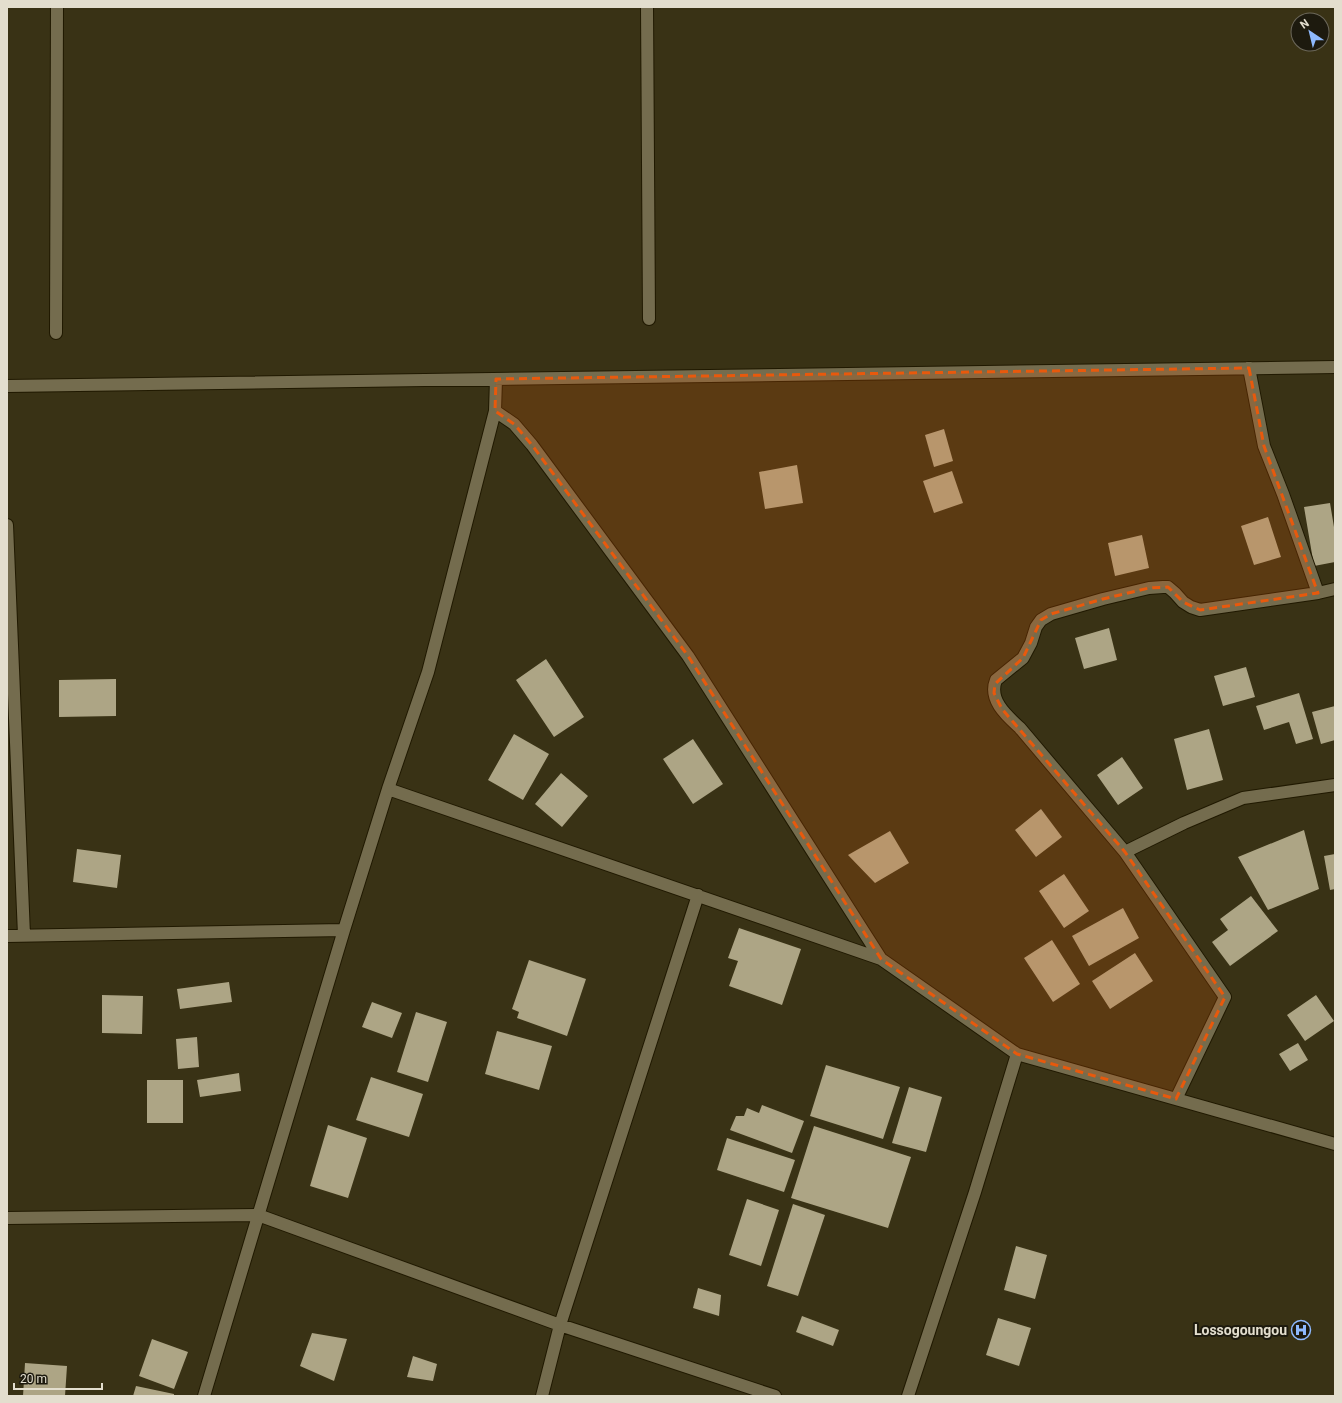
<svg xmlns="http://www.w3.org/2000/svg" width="1342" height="1403" font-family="Roboto,sans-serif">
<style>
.building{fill:#ada585}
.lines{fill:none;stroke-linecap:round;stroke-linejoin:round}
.lane-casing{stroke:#201900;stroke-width:14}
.street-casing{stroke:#201900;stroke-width:14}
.lane{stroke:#746c4e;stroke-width:12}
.street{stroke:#746c4e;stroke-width:12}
.marked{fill:#e8590c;fill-opacity:0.2;stroke:#e8590c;stroke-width:3;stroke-dasharray:8 5;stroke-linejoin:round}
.labels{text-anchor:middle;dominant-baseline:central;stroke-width:4;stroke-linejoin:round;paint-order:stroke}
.poi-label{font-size:14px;font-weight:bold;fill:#e3dece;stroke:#1d1a0e;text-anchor:end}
</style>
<rect width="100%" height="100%" fill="#393215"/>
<!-- building -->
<path class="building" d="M944,429L953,461L934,467L925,435Z
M797,465L803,503L765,509L759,472Z
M952,471L963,503L934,513L923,481Z
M1330,503L1335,533V562L1314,566L1304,507Z
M1268,517L1281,557L1254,565L1241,526Z
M1142,535L1149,568L1115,576L1108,543Z
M1109,628L1117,660L1084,669L1075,638Z
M546,659L584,717L554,737L516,680Z
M1246,667L1255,697L1223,706L1214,676Z
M116,679V716L59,717V680Z
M1299,693L1313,739L1296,744L1289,722L1264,730L1256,706Z
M1335,706V740L1321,744L1312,712Z
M1209,729L1223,780L1187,790L1174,739Z
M514,734L549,754L523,800L488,780Z
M693,739L723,784L693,804L663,759Z
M1122,757L1143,788L1118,805L1097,775Z
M561,773L588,796L562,827L535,804Z
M1041,809L1062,837L1036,857L1015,830Z
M1304,830L1319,889L1268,910L1238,857Z
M890,831L909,863L875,883L848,855Z
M77,849L121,855L117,888L73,882Z
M1335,854V889L1330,890L1324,856Z
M1064,874L1089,911L1064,928L1039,891Z
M1251,896L1278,931L1230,966L1212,942L1228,930L1220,919Z
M1123,908L1139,938L1089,966L1072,936Z
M739,928L801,949L782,1005L729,986L738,961L728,958Z
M1052,940L1080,984L1053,1002L1024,958Z
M1135,953L1153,981L1110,1009L1092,981Z
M529,960L586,979L567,1036L517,1018L519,1012L512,1009Z
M229,982L232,1002L180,1009L177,989Z
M102,995L143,996L142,1034L102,1033Z
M1316,995L1334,1021L1305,1041L1287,1015Z
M372,1002L402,1013L392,1038L362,1027Z
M416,1012L447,1022L428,1082L397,1072Z
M497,1031L552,1046L539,1090L485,1074Z
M197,1037L199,1067L178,1069L176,1039Z
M1298,1043L1308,1060L1290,1071L1279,1054Z
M826,1065L900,1087L883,1139L810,1116Z
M239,1073L241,1091L200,1097L197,1080Z
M371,1077L423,1094L409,1137L356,1120Z
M147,1080H183V1123H147Z
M909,1087L942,1097L926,1152L892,1143Z
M762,1105L804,1121L792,1153L730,1130L736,1116H744L747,1108L759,1113Z
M328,1125L367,1138L348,1198L310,1186Z
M814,1126L911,1157L888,1228L791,1198Z
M727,1138L795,1160L784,1192L717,1170Z
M747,1199L779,1210L761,1266L729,1255Z
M793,1204L825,1215L798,1296L767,1286Z
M1016,1246L1047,1255L1035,1299L1004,1290Z
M698,1288L721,1295L719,1316L693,1308Z
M802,1316L839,1330L833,1346L796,1332Z
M998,1318L1031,1328L1019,1366L986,1355Z
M312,1333L347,1339L334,1381L300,1366Z
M152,1339L188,1352L174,1389L139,1376Z
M413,1356L437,1364L433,1381L407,1377Z
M25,1363L67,1366L65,1396H23Z
M136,1386L174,1394V1396H133Z"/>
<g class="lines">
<!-- lane casing -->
<g class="lane-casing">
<path id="lane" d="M647,7L649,319
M56,333L57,7"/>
</g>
<!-- street casing -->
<g class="street-casing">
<path id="street" d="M1249,368L1264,446L1283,494L1318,593
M7,386L1335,367
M495,411L514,424L532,445L688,656L881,959
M7,525L24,935
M388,789L881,959L1017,1054L1335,1144
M1125,852L1184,823L1243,798L1335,785
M7,936L344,930
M1176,1099L1225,997L1125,852L1020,728C1007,716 988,700 996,680L1023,658L1031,643L1036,627L1041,620L1051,614L1103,599L1149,588L1163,587H1168L1175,593L1183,602L1191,607L1200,610L1318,593L1335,589
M7,1218L258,1215L560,1325L775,1396
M204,1396L344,930L388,789L428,672L495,411L496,379
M542,1396L560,1325L698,895
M908,1396L975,1192L1017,1054"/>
</g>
<!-- lane -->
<use href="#lane" class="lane"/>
<!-- street -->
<use href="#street" class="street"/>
</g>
<!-- marked area -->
<path class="marked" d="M1249,368L1264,446L1318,593L1200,610L1183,602L1168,587L1149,588L1103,599L1051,614L1041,620L1023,658L995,684L994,693L1002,709L1125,852L1225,997L1176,1099L1017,1054L881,959L688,656L532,445L514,424L495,411L496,379Z"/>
<!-- icons -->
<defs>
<g id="hospital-ring" transform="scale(1)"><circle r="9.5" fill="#1d1a0e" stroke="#8eb9fd" stroke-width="1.5"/><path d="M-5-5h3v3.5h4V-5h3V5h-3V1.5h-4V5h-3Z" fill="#8eb9fd"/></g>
</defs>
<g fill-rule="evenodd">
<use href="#hospital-ring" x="1301" y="1330"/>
</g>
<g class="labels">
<!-- poi labels -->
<g class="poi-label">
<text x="1287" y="1330">Lossogoungou</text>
</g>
</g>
<!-- border -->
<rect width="1342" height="1403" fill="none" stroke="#e3dece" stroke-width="16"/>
<!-- north arrow -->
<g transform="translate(1310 32) rotate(325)"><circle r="19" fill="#1d1a0e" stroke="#6c685b"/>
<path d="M0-3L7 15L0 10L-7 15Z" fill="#8eb9fd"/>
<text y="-6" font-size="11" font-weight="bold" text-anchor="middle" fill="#e3dece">N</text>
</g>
<!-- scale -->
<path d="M14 1383v6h88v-6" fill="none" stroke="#e3dece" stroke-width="2"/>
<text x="20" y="1383" font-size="12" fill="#e3dece" stroke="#1d1a0e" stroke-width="3" paint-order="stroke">20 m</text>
</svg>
